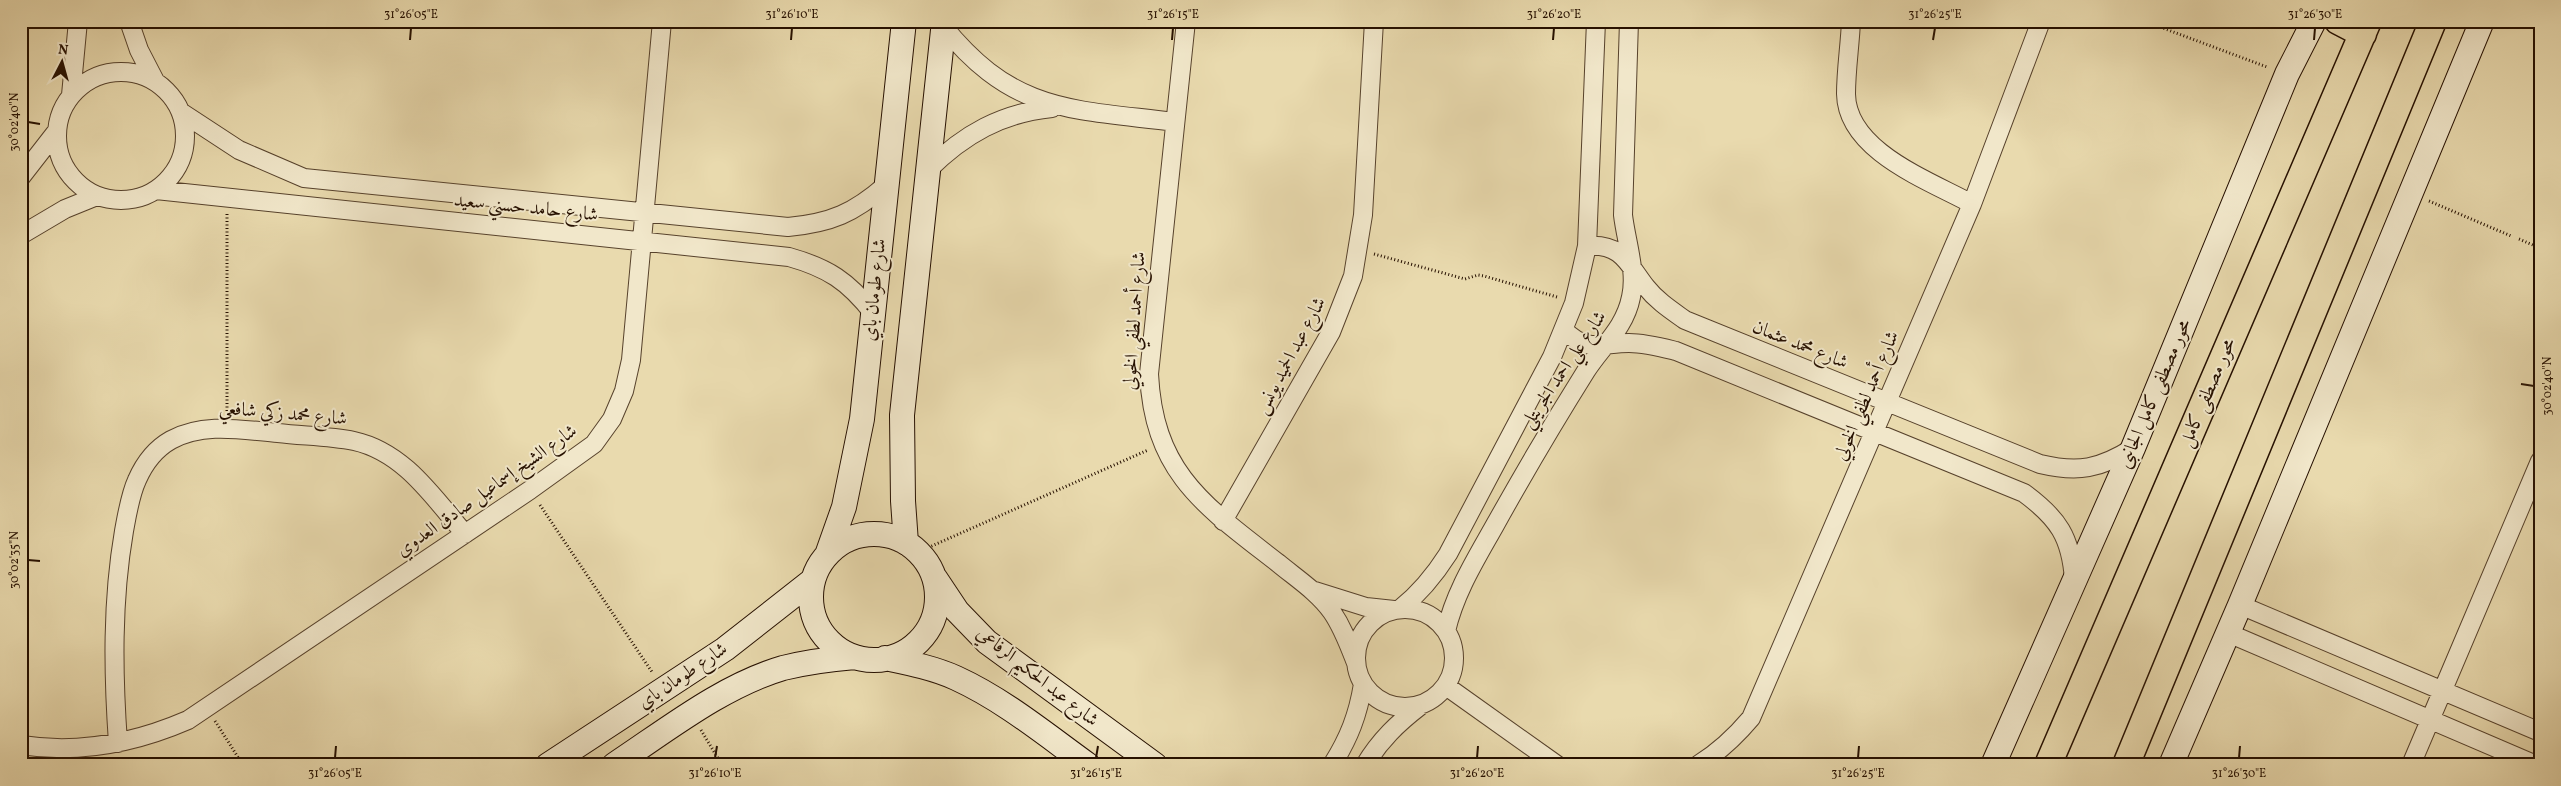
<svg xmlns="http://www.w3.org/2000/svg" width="2561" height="786" font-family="Vollkorn,Amiri,serif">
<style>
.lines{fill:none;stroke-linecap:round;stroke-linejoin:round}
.street-casing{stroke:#57422c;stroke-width:20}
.secondary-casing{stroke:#261000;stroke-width:26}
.primary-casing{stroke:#261000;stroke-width:29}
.path{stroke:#261000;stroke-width:3;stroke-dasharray:1 2.5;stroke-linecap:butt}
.street{stroke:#f1e7ca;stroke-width:18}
.secondary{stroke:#f1e7ca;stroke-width:24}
.primary{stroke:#e9daae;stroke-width:26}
.ticks{fill:none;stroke:#261000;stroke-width:2}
.labels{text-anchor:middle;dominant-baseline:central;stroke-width:4;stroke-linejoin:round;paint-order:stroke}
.street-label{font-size:19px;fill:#261000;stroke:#f1e7ca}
.neatline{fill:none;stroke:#261000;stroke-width:2}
.ticks-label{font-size:12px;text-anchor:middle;fill:#261000}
</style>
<rect width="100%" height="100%" fill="#e9daae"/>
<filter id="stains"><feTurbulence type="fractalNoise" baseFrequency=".004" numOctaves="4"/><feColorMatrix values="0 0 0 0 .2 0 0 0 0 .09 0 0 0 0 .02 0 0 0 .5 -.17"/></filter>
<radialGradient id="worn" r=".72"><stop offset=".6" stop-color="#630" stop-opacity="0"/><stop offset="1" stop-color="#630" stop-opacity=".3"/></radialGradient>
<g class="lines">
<!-- street casing -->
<g class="street-casing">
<path id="street" d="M129,21L139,50L155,81
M1186,21L1149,374C1154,474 1205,506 1278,563C1296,578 1318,592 1332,612C1343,628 1349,645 1356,663
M1851,21C1850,45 1846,70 1846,94C1847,151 1928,180 1972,204
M943,26C1014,114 1072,109 1175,122
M57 136a64 64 0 1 1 128 0a64 64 0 1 1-128 0Z
M71,95L78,21
M181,112L239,150L304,178L788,227C831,223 854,213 886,185
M928,170C964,134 1002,113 1052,108
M21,177L56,132
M156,190L789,257C828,268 848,281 873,313
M21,235L65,209L97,196
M1587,246C1622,243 1628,264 1646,287C1657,301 1671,310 1685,320L2040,464C2078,473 2100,469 2133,448
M1564,330C1587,353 1601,343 1629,343C1645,343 1660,347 1676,351L2024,493C2058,518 2071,537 2074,580
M1223,521L1331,332L1353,276L1363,215L1374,21
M1315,591L1366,607L1394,610
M2240,605L2540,732
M1356 658a49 49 0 1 1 98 0a49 49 0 1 1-98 0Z
M1400,609C1420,593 1434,576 1448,554L1552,357L1574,303L1587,246L1596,21
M1446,631C1455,592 1476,559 1495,525C1524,473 1554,422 1586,371C1602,346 1625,328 1631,297C1637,272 1626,241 1623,215L1629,21
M2228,633L2536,765
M1446,686L1557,765
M118,743C113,672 112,601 124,531C127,515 130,495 137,480C144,464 155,449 171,440C204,422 242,430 278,433C303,436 329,436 354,441C404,452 433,497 465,534
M21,745C78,754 135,743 188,720L530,490L594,444L612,419L624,391L631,360L662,21
M1332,765C1349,738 1358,715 1363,684
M1365,765C1380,740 1398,723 1420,706
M1698,765C1719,752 1735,737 1751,718L1972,204L2041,21
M2411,765L2540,461"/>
</g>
<!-- secondary casing -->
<g class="secondary-casing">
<path id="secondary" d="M811 597a63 63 0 1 1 126 0a63 63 0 1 1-126 0Z
M906,543L903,501L902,415L944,21
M827,555L844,507L862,419L904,21
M935,578L957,611L987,642L1155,765
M885,658C909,663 934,668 956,678C1004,700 1045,734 1088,765
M548,765L725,649L813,580
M614,765C667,730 722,686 783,668C807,662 831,659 855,657
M1993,765L2133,448L2287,74L2314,21
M2171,765L2240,605L2482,21"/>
</g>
<!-- primary casing -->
<g class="primary-casing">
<path id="primary" d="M2338,21L2363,34
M2048,765L2368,21
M2126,765L2433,21"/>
</g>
<!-- path -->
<path class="path" d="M2144,21L2267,67
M2429,201L2511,236
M227,214V411
M2519,239L2540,248
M1374,254L1465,279L1478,275L1484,276L1557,297
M540,505L652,672
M925,549L1148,450
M215,721L243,765
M701,730L722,765"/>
<!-- street -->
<use href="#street" class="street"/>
<!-- secondary -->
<use href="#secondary" class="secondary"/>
<!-- primary -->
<use href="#primary" class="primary"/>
</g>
<!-- ticks -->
<path class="ticks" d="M410,40L411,28M791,40L792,28M1172,40L1173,28M1553,40L1554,28M1933,40L1935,28M2314,40L2315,28M28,122L40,124M2521,384L2534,386M28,560L40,561M335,758L336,746M715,758L717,746M1096,758L1098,746M1477,758L1478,746M1858,758L1859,746M2239,758L2240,746"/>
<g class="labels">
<!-- street labels -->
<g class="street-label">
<text transform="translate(526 208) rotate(6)">شارع حامد حسني سعيد</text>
<text transform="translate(875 290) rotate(-84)">شارع طومان باي</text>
<text transform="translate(1135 321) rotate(-86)">شارع أحمد لطفي الخولي</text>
<text transform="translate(1800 345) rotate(22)">شارع محمد عثمان</text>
<text transform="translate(1291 356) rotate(-62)">شارع عبد الحميد يونس</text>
<text transform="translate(1564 370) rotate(-56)">شارع علي احمد الجريتلي</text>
<text transform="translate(2208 393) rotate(-67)">محور مصطفى كامل</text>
<text transform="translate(2155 394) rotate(-67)">محور مصطفى كامل الجانبى</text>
<text transform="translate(1867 396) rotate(-67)">شارع أحمد لطفي الخولي</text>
<text transform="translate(283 414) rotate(5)">شارع محمد زكي شافعي</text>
<text transform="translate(487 491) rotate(-35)">شارع الشيخ إسماعيل صادق العدوي</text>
<text transform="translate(683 676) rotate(-34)">شارع طومان باي</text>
<text transform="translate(1037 677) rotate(38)">شارع عبد الحكيم الرفاعي</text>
</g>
</g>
<!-- margin -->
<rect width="2561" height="786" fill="none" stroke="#e9daae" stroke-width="55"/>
<!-- north arrow -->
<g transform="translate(62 62) rotate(6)" stroke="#f1e7ca" stroke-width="4" paint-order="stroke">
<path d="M0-4L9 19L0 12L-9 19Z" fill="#261000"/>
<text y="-8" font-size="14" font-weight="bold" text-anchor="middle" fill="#261000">N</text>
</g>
<rect x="28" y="28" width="2506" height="730" class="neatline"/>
<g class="ticks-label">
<text x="411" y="18">31°26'05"E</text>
<text x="792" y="18">31°26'10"E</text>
<text x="1173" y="18">31°26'15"E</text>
<text x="1554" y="18">31°26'20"E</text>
<text x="1935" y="18">31°26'25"E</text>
<text x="2315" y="18">31°26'30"E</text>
<text transform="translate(14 122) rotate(-90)" y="4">30°02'40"N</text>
<text transform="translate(2547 386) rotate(-90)" y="4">30°02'40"N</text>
<text transform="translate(14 560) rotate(-90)" y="4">30°02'35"N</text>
<text x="335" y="777">31°26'05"E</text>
<text x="715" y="777">31°26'10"E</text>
<text x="1096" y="777">31°26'15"E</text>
<text x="1477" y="777">31°26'20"E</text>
<text x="1858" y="777">31°26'25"E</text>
<text x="2239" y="777">31°26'30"E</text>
</g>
<rect width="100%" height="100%" filter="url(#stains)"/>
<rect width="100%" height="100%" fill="url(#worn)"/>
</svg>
